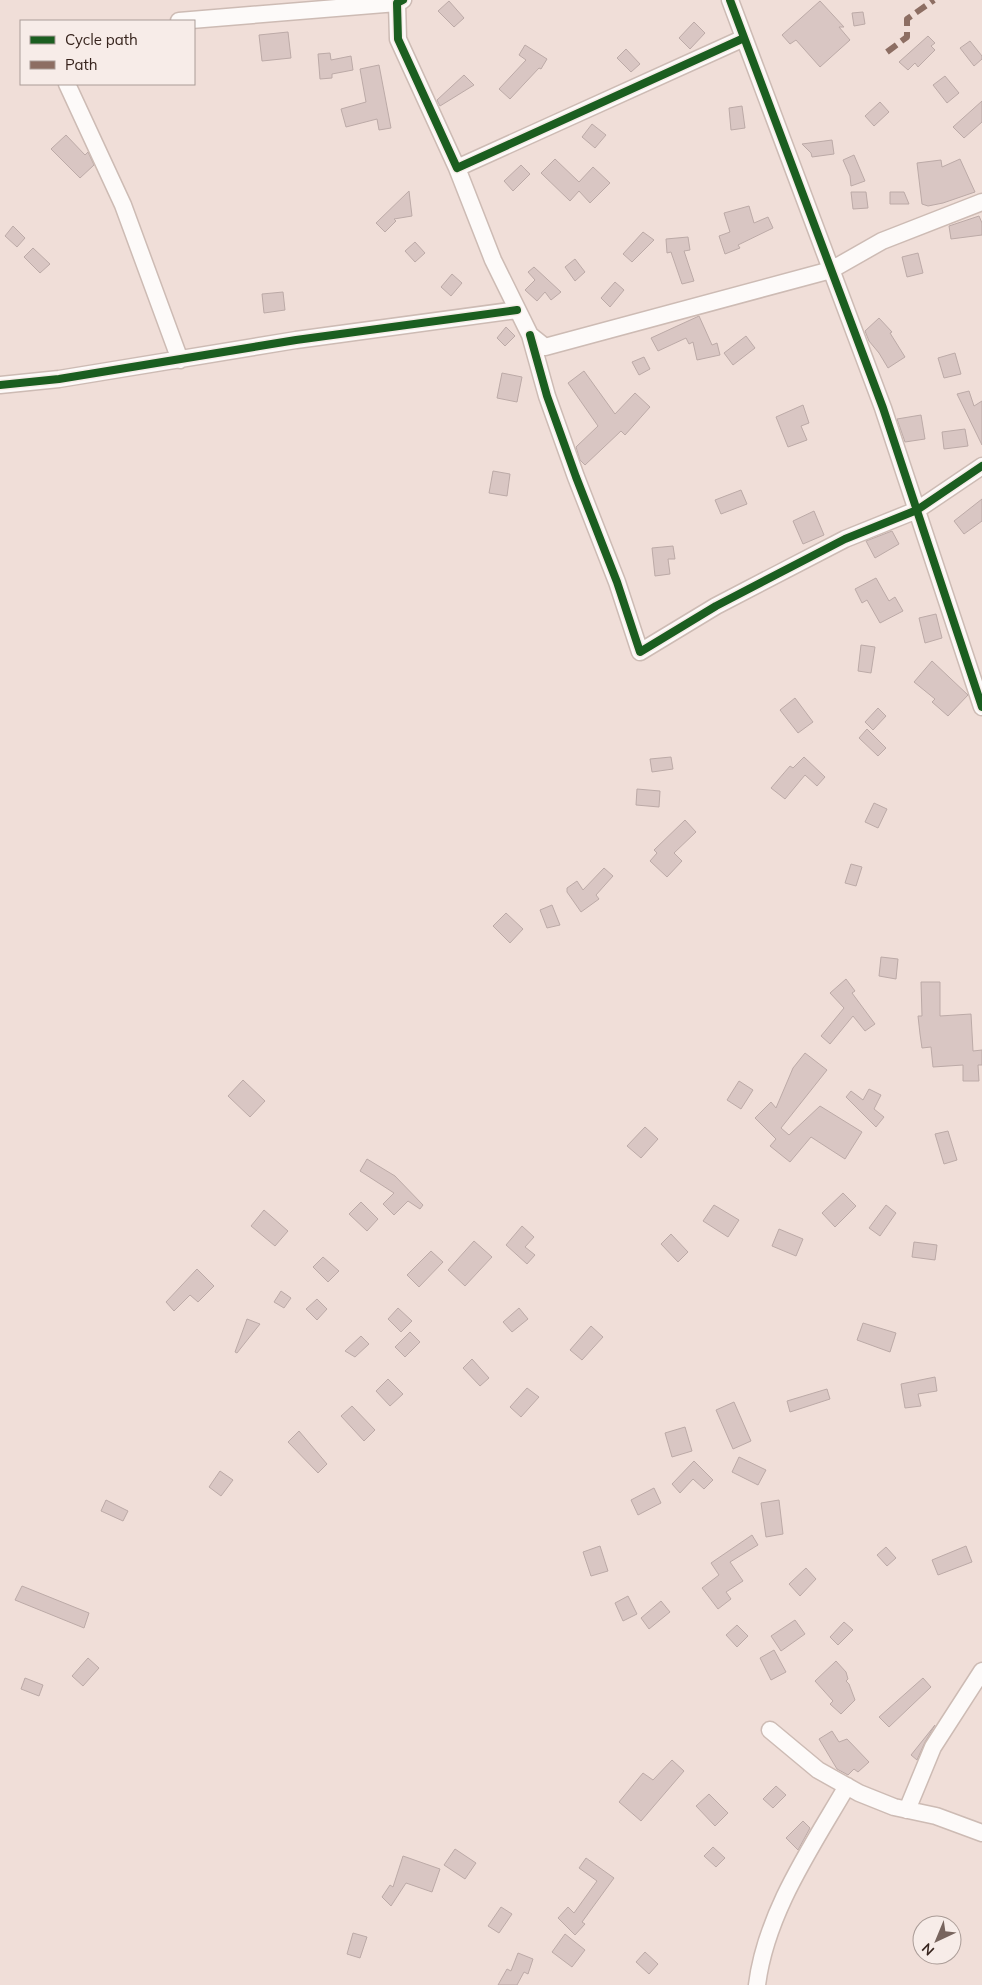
<svg xmlns="http://www.w3.org/2000/svg" width="982" height="1985" font-family="Mulish,sans-serif">
<style>
.building{fill:#d9c6c3;stroke:#bcaaa7}
.lines{fill:none;stroke-linecap:round;stroke-linejoin:round}
.minor-casing{stroke:#cdbbb4;stroke-width:19}
.minor{stroke:#fdfaf9;stroke-width:16}
.quiet{stroke:#8d6e63;stroke-width:6;stroke-dasharray:12 6;stroke-linecap:butt}
.cycleway-casing{stroke:#f7ece8;stroke-width:11}
.cycleway{stroke:#1b5e20;stroke-width:8}
</style>
<rect width="100%" height="100%" fill="#f0ded8"/>
<!-- building -->
<path class="building" d="M449,1L464,18L454,27L438,11Z
M820,1L844,27H839L850,40L820,67L796,40L790,44L782,35Z
M863,12L865,24L854,26L852,13Z
M694,22L705,33L690,49L679,38Z
M288,32L291,58L262,61L259,35Z
M928,36L935,43L931,46L935,50L918,67L915,63L908,70L899,62Z
M970,41L982,56V59L974,66L960,48Z
M525,45L547,59L541,69L539,68L510,99L499,89L526,60L519,55Z
M626,49L640,64L631,72L617,58Z
M330,53L331,60L351,56L353,70L332,74V78L320,79L318,54Z
M379,65L391,128L379,130L377,119L346,127L341,109L366,102L360,69Z
M464,75L474,85L440,106L437,100Z
M945,76L959,93L947,103L933,85Z
M982,101V122L964,138L953,127Z
M880,102L889,112L874,126L865,116Z
M742,106L745,128L731,130L729,108Z
M592,124L606,135L595,148L582,137Z
M66,135L85,155L88,152L94,165L80,178L51,149Z
M832,140L834,154L812,157L811,153L802,144Z
M854,155L865,181L851,186L850,176L843,160Z
M555,159L579,182L593,167L610,183L590,203L579,191L570,201L541,173Z
M960,159L975,192L943,203L928,206L922,204L917,163L941,160L942,167Z
M521,165L530,174L513,191L504,181Z
M409,191L412,216L394,219L396,221L385,232L376,223Z
M851,192H866L868,208L853,209Z
M890,192H904L909,204H890Z
M749,206L754,223L768,217L773,228L738,245L740,248L725,254L719,236L730,232L724,213Z
M979,216L982,223V235L951,239L949,226Z
M13,226L25,238L17,247L5,236Z
M643,232L654,240L632,262L623,254Z
M688,237L690,250L684,251L694,281L682,284L671,252L667,253L666,239Z
M415,242L425,253L415,262L405,251Z
M33,248L50,264L40,273L24,257Z
M918,253L923,273L907,277L902,257Z
M575,259L585,272L575,281L565,267Z
M534,267L561,292L551,300L545,292L537,301L525,290L535,280L528,272Z
M452,274L462,283L451,296L441,287Z
M615,282L624,290L610,307L601,298Z
M283,292L285,310L264,313L262,294Z
M699,316L712,345L717,343L720,355L697,360L693,342L689,344L686,338L658,351L651,338Z
M879,318L892,332L890,333L905,357L888,368L879,353L869,341L865,331Z
M506,327L515,336L505,346L497,338Z
M746,336L755,348L733,365L724,353Z
M955,353L961,374L944,378L938,358Z
M644,357L650,369L639,375L632,362Z
M584,371L615,414L635,393L650,407L625,435L621,431L585,465L580,460L576,447L598,426L568,383Z
M502,373L522,377L517,402L497,398Z
M969,391L974,406L982,401V445L957,394Z
M803,405L809,423L801,426L807,440L788,447L776,417Z
M921,415L925,439L905,442L897,419Z
M965,429L968,446L944,449L942,432Z
M493,471L510,474L507,496L489,493Z
M741,490L747,504L721,514L715,500Z
M982,499V521L964,534L954,521Z
M814,511L824,535L803,544L793,521Z
M892,531L899,544L875,558L866,541Z
M673,546L675,559H668L670,574L655,576L652,548Z
M876,578L889,601L895,597L903,611L880,623L867,600L862,603L855,589Z
M936,614L942,638L925,643L919,618Z
M861,645L875,647L871,673L858,671Z
M932,661L968,695L948,716L932,702L935,699L914,682Z
M795,698L813,722L798,733L780,710Z
M878,708L886,716L873,730L865,722Z
M867,729L886,748L878,756L859,738Z
M671,757L673,769L652,772L650,759Z
M804,757L825,777L817,786L805,775L785,799L771,788L790,766L793,768Z
M637,789L660,791L659,807L636,805Z
M874,803L887,809L878,828L865,822Z
M685,820L696,832L674,853L682,861L667,877L650,861L657,853L654,850Z
M851,864L862,867L856,886L845,883Z
M604,868L613,876L596,895L599,899L581,912L567,892V888L577,881L583,890Z
M552,905L560,925L547,928L540,910Z
M506,913L523,929L510,943L493,926Z
M881,957L898,959L896,979L879,976Z
M846,979L855,991L852,993L875,1024L865,1031L853,1016L830,1044L821,1036L844,1008L830,993Z
M921,982H940V1016L971,1014L973,1051L982,1050V1065H978L979,1081H963V1065L933,1067L931,1047L922,1048L920,1034L918,1016H922Z
M805,1053L827,1070L781,1128L789,1135L820,1106L862,1132L845,1159L811,1137L790,1162L770,1146L776,1139L755,1118L771,1102L776,1108L793,1068Z
M243,1080L265,1101L250,1117L228,1096Z
M739,1081L753,1090L741,1109L727,1100Z
M869,1089L881,1095L874,1109L884,1117L876,1127L846,1097L851,1091L863,1100Z
M645,1127L658,1139L641,1158L627,1146Z
M948,1131L957,1160L944,1164L935,1134Z
M367,1159L395,1176L423,1205L420,1209L408,1201L394,1215L383,1204L394,1193L360,1171Z
M843,1193L856,1206L835,1227L822,1213Z
M361,1202L378,1219L367,1231L349,1214Z
M714,1205L739,1220L728,1237L703,1221Z
M886,1205L896,1213L880,1236L869,1228Z
M264,1210L288,1231L275,1246L251,1226Z
M522,1226L534,1237L525,1247L535,1255L527,1264L506,1245Z
M779,1229L803,1239L796,1256L772,1246Z
M671,1234L688,1252L678,1262L661,1244Z
M474,1241L492,1257L465,1286L448,1270Z
M914,1242L937,1245L935,1260L912,1257Z
M431,1251L443,1262L419,1287L407,1275Z
M323,1257L339,1271L328,1282L313,1267Z
M197,1269L214,1286L198,1302L190,1295L174,1311L166,1302Z
M281,1291L291,1298L284,1308L274,1302Z
M317,1299L327,1309L317,1320L306,1309Z
M398,1308L412,1321L401,1332L388,1319Z
M519,1308L528,1319L512,1332L503,1322Z
M247,1319L260,1324L237,1353L235,1352Z
M863,1323L896,1333L890,1352L857,1340Z
M591,1326L603,1337L582,1360L570,1350Z
M410,1332L420,1342L405,1357L395,1347Z
M361,1336L369,1344L355,1357L345,1351Z
M472,1359L489,1378L480,1386L463,1368Z
M935,1377L937,1391L918,1394L921,1406L905,1408L901,1384Z
M388,1379L403,1394L390,1406L376,1391Z
M527,1388L539,1397L521,1417L510,1407Z
M827,1389L830,1399L790,1412L787,1401Z
M734,1402L751,1441L733,1449L716,1410Z
M352,1406L375,1430L364,1441L341,1416Z
M685,1427L692,1451L672,1457L665,1433Z
M299,1431L327,1464L318,1473L288,1442Z
M739,1457L766,1470L758,1485L732,1472Z
M694,1461L713,1480L704,1489L693,1479L680,1493L672,1484Z
M220,1471L233,1480L221,1496L209,1487Z
M654,1488L661,1503L638,1515L631,1500Z
M106,1500L128,1511L123,1521L101,1511Z
M779,1500L783,1534L766,1537L761,1503Z
M752,1535L758,1545L730,1562L743,1581L726,1592L731,1599L718,1609L702,1588L719,1575L711,1563Z
M600,1546L608,1571L591,1576L583,1552Z
M966,1546L972,1562L938,1575L932,1560Z
M886,1547L896,1558L887,1566L877,1555Z
M806,1568L816,1579L800,1596L789,1584Z
M22,1586L89,1613L84,1628L15,1600Z
M628,1596L637,1614L623,1621L615,1603Z
M661,1601L670,1612L649,1629L641,1618Z
M795,1620L805,1634L781,1651L771,1636Z
M844,1622L853,1630L838,1645L830,1637Z
M737,1625L748,1636L737,1647L726,1635Z
M774,1650L786,1672L771,1680L760,1658Z
M88,1658L99,1668L83,1686L72,1676Z
M836,1661L846,1672L848,1679L846,1681L849,1684L855,1700L841,1714L830,1704L833,1701L815,1681Z
M25,1678L43,1685L39,1696L21,1689Z
M923,1678L931,1687L889,1727L879,1717Z
M935,1725L925,1742L917,1760L911,1755Z
M832,1731L839,1742L847,1739L869,1762L858,1772L854,1769L848,1775L837,1769L819,1739Z
M672,1760L684,1771L641,1821L619,1802L643,1773L653,1780Z
M776,1786L786,1795L773,1808L763,1799Z
M709,1794L728,1813L715,1826L696,1806Z
M803,1821L810,1828L798,1850L786,1838Z
M713,1847L725,1858L716,1867L704,1856Z
M455,1849L476,1863L465,1879L444,1865Z
M403,1856L440,1869L432,1892L406,1883L391,1906L382,1897L390,1885L393,1887Z
M586,1858L614,1878L582,1922L585,1924L575,1935L558,1918L568,1907L574,1913L597,1881L579,1868Z
M501,1907L512,1914L499,1933L488,1926Z
M353,1933L367,1937L360,1958L347,1954Z
M565,1934L585,1950L572,1967L552,1952Z
M645,1952L658,1964L649,1974L636,1962Z
M518,1953L533,1959L528,1974L524,1972L517,1985H498L507,1969L511,1971Z"/>
<g class="lines">
<!-- minor casing -->
<g class="minor-casing">
<path id="minor" d="M403,0L397,3L398,39L457,168L744,38
M730,0L883,408L982,707
M179,21L397,3L395,0
M67,84L123,205L180,360
M457,168L493,260L530,335L545,347L831,270L882,241L982,202
M530,335L547,396L576,477L617,582L640,652L716,606L845,539L917,510L982,466
M0,385L59,379L296,340L517,310
M770,1730L818,1770L859,1793L894,1807L936,1816L982,1833
M907,1810L933,1747L982,1671
M757,1985C766,1913 811,1848 847,1786"/>
</g>
<!-- minor -->
<use href="#minor" class="minor"/>
<!-- quiet -->
<path class="quiet" d="M887,52L907,37V19L934,0"/>
<!-- cycleway casing -->
<g class="cycleway-casing">
<path id="cycleway" d="M403,0L397,3L398,39L457,168L744,38
M730,0L883,408L982,707
M530,335L547,396L576,477L617,582L640,652L716,606L845,539L917,510L982,466
M0,385L59,379L296,340L517,310"/>
</g>
<!-- cycleway -->
<use href="#cycleway" class="cycleway"/>
</g>
<!-- legend -->
<rect x="20" y="20" width="175" height="65" fill="#f7ece8" stroke="#aa9c97"/>
<rect x="30" y="36" width="25" height="8" fill="#1b5e20" stroke="#aa9c97"/>
<text x="65" y="45" font-size="15" fill="#37241d">Cycle path</text>
<rect x="30" y="61" width="25" height="8" fill="#8d6e63" stroke="#aa9c97"/>
<text x="65" y="70" font-size="15" fill="#37241d">Path</text>
<!-- north arrow -->
<g transform="translate(937 1940) rotate(224)"><circle r="24" fill="#f7ece8" stroke="#aa9c97"/>
<path d="M0-4L9 19L0 12L-9 19Z" fill="#78655e"/>
<text y="-8" font-size="14" font-weight="bold" text-anchor="middle" fill="#37241d">N</text>
</g>
</svg>
